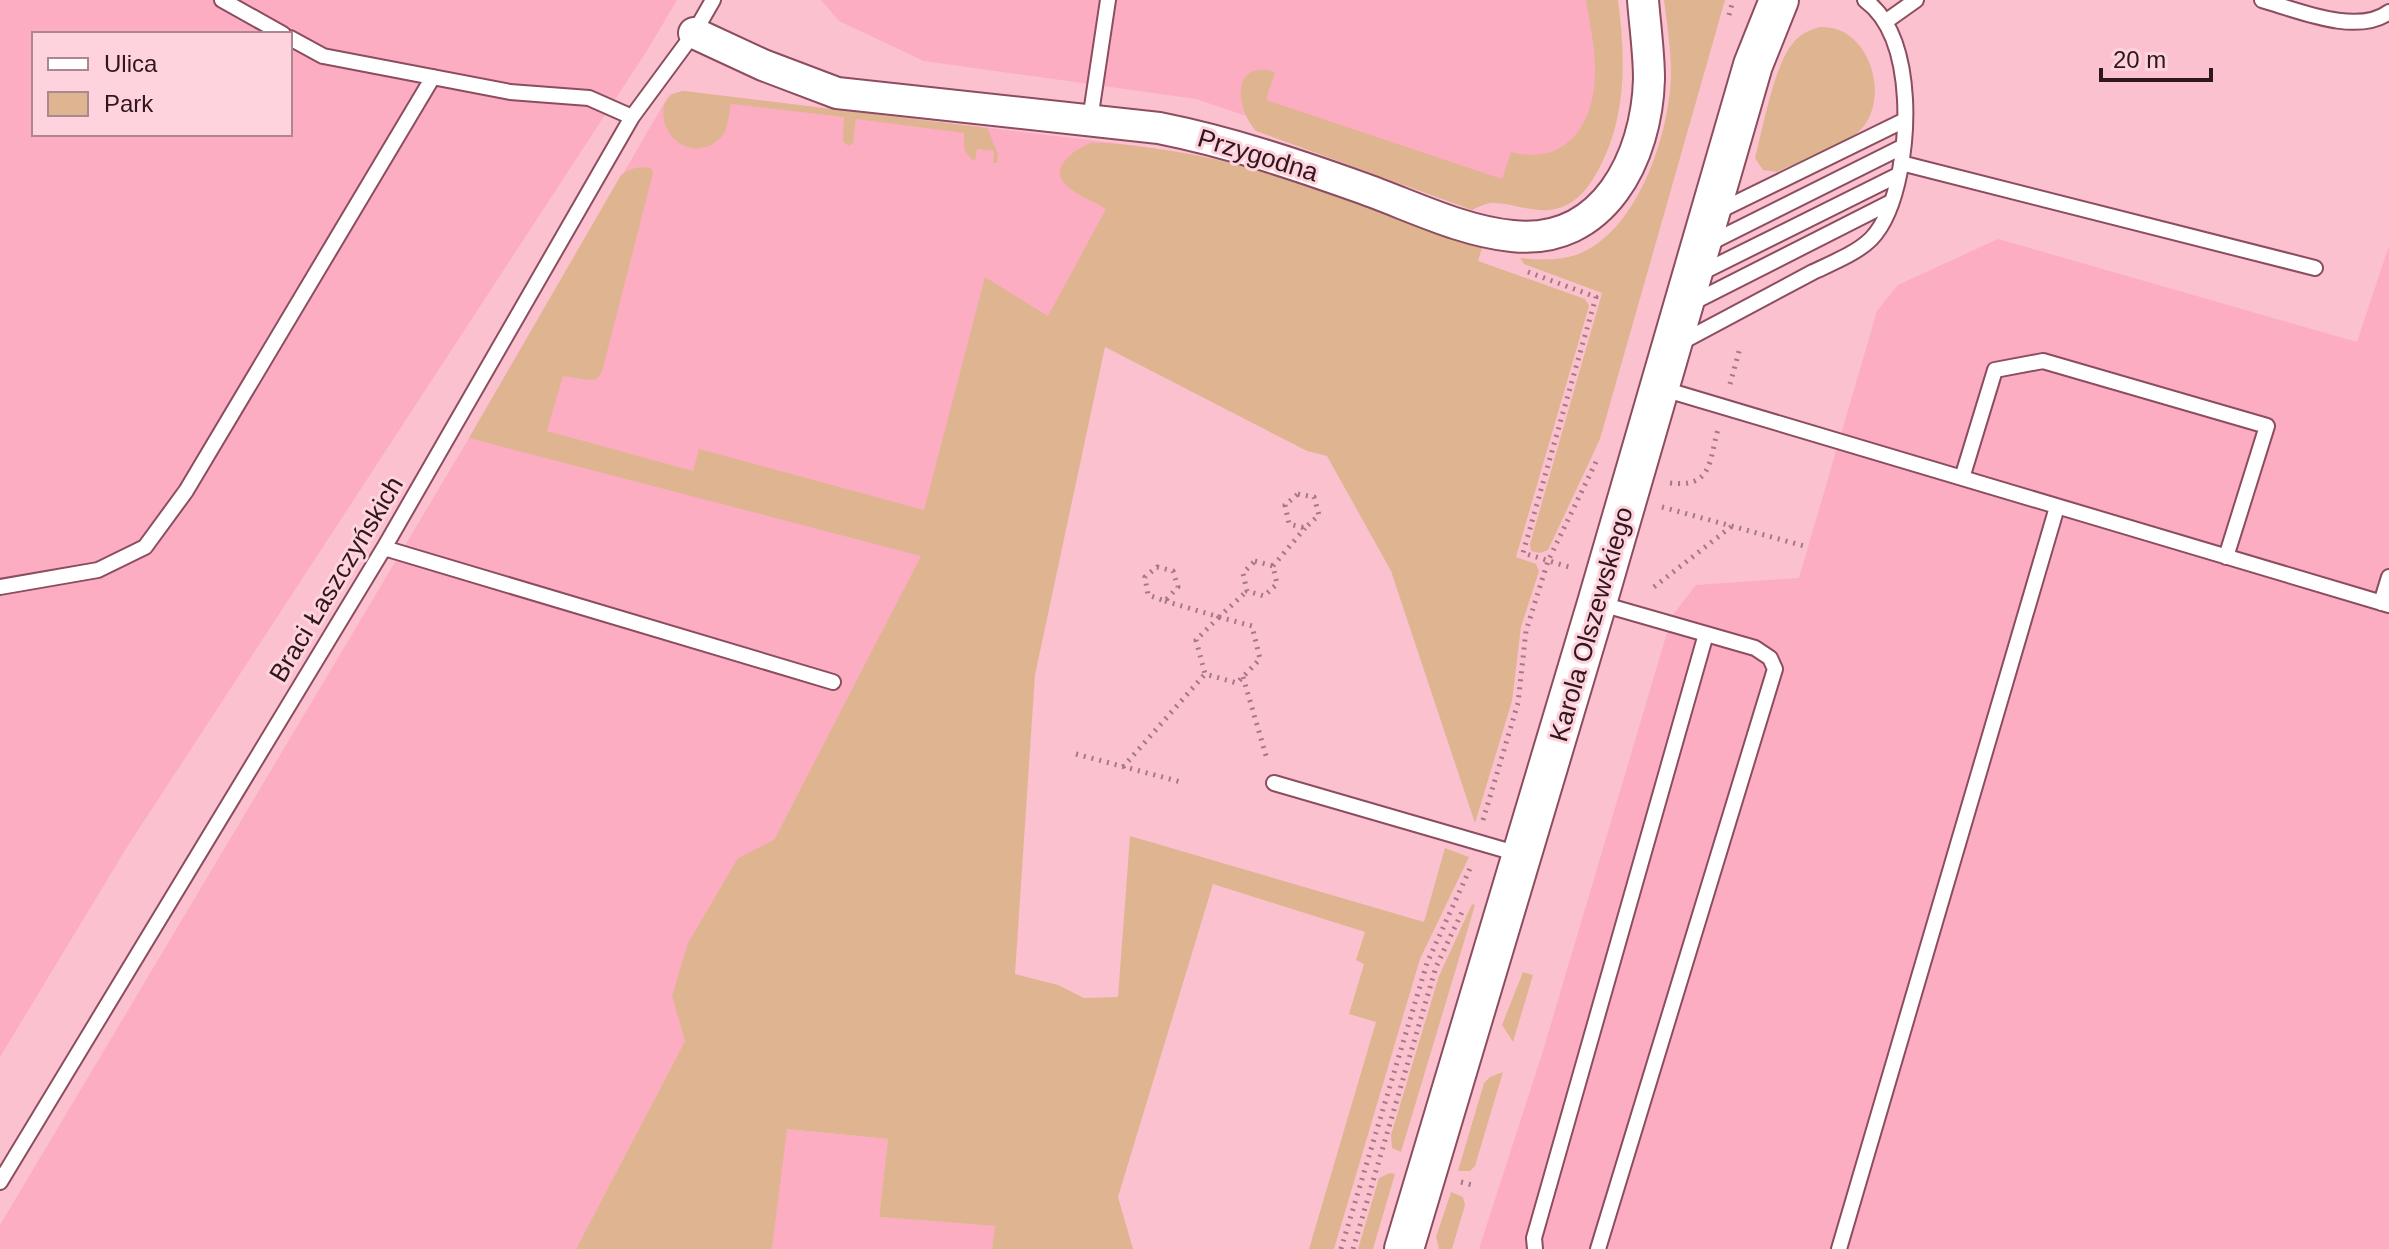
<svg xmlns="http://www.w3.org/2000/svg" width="2389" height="1249" font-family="Helvetica,sans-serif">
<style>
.built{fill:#fcadc2;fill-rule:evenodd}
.green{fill:#dfb591}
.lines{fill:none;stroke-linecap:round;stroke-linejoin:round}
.service-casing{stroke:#8b4d5f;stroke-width:18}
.minor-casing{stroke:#8b4d5f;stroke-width:34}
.tertiary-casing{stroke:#8b4d5f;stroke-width:42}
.path{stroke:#a57984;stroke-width:5;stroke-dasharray:2 6;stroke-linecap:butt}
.service{stroke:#fff;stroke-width:14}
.minor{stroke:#fff;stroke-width:30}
.tertiary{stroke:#fff;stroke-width:38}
.labels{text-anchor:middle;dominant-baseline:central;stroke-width:6;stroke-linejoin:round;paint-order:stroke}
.street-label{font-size:26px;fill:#30161d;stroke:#ffd3dd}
</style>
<rect width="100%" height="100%" fill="#fbc1cf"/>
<!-- built -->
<path class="built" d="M0,0H677L648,49L127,847L0,1057ZM34,34H290V134H34Z
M821,0H1602L1606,83L1571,178L1440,181L1196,99L924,61L839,21Z
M684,91L1146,147L922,556L774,840L685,1041L576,1249H0V1225L469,438L666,100L670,94Z
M1998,239L2357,342L2389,246V1249H1479L1542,1054L1672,616L1696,585L1799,578L1877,311L1898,285Z
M786,1129L888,1139L879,1217L996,1226L992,1249H772Z"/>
<!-- green -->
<path class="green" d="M1586,0H1618C1626,60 1627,120 1596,174C1588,188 1578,201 1562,207C1539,216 1518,204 1495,203C1488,202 1479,207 1472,210L1256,131C1235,108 1231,59 1275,72L1266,100L1502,179L1511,152C1569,167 1596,121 1595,68C1595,45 1589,22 1586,0Z
M1664,0H1725L1600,439L1548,550L1540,553L1531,551L1530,544L1602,293L1524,264L1520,258C1540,260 1562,261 1581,253C1639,228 1670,132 1671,74C1671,49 1667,24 1664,0Z
M1820,27C1871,24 1894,104 1856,134C1839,147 1798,162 1777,172L1763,170L1755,158C1763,128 1774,65 1793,43C1800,34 1809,30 1820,27Z
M684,91L987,128L998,154L997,163H993L994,151L977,149L975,161C962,154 964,145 964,133L856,119L853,143L849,146L843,142L844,117L731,104C729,112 729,121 726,129C723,137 716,143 709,146C667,162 644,95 684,91Z
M1091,143C1112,142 1132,146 1152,148C1267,163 1374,209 1482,248L1478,261L1585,299L1589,306L1516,557L1536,564L1539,571L1521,627L1512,701L1475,823L1391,571L1327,456L1307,451L1105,347L1035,675L1015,974L1058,985L1084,998L1118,997L1130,836L1424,922L1445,848L1469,857L1420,959L1334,1249H1309L1376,1022L1349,1014L1364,964L1356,960L1365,932L1213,884L1118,1197L1133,1249H992L995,1226L879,1217L888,1139L787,1129L772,1249H576L685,1041L672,996L688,943L738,858L774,840L921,556L469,438L621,175C631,168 639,166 651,168L653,173L602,372L597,379L588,380L563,376L547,431L693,471L699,449L924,510L985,277L1048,316L1106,209C1092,199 1046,186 1064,162C1071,153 1080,147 1091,143Z
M1472,904L1475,905L1401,1152L1392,1148L1391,1135L1439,976Z
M1523,972L1533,975L1513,1042L1502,1025Z
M1503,1072L1475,1166L1470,1171H1458L1484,1083L1490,1077Z
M1390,1173L1395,1174L1373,1249H1358L1379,1178Z
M1451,1192L1463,1197L1465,1205L1452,1249H1439L1436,1237Z"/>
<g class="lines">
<!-- service casing -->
<g class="service-casing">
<path id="service" d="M222,0L283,34
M2262,0C2297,10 2357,36 2389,12
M1885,22L1916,0
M290,38L323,56L510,92L589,98L632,117
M1090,120L1108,0
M1901,163L2315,268
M1715,213L1905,120
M1708,244L1902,147
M1699,274L1898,175
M1690,304L1891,202
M1678,344C1723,320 1768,296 1813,272C1832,263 1857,253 1871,239C1900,209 1907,138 1905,99C1903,63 1895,22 1865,0
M1660,388L2389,605
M1962,478L1995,370L2043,361L2267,426L2226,557
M384,548L833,682
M0,587L98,570L145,547L186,491L433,77
M1598,603L1755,648L1770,658L1775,669L1598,1249
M2381,603L2389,577
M1274,783L1522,855
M0,1182L384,548L632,117L694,33L713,0
M1535,1249L1534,1238L1706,634
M1839,1249L2057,507"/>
</g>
<!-- minor casing -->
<g class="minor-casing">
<path id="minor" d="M694,33L763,65L837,93L1159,128C1229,142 1295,164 1362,188C1410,205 1461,231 1512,236C1604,246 1647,157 1649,79C1649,53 1645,26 1643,0"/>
</g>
<!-- tertiary casing -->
<g class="tertiary-casing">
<path id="tertiary" d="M1404,1249L1597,603L1753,65L1779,0"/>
</g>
<!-- path -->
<path class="path" d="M1729,15L1733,0
M1528,272L1596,297L1523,553L1569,567
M1730,384L1740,348
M1670,483C1712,488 1709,462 1718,429
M1298,494L1314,497L1319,515L1305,528L1289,524L1285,505Z
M1662,507L1808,547
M1255,561L1273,566L1277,584L1264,596L1247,591L1243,573Z
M1273,566L1305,528
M1157,567L1173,571L1178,587L1165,601L1148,595L1145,577Z
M1654,587L1732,526
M1165,601L1219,617L1247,591
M1219,617L1252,626L1260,659L1237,683L1205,674L1196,640Z
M1243,677L1267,759
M1076,754L1181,782
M1123,767L1205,674
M1483,820L1518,703L1526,631L1548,561L1596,462
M1461,1182L1476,1186
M1341,1249L1427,963L1472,864
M1353,1249L1436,967L1462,912"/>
<!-- service -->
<use href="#service" class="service"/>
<!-- minor -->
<use href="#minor" class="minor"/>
<!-- tertiary -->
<use href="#tertiary" class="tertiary"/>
</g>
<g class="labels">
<!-- street labels -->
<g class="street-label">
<text transform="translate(1258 155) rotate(17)">Przygodna</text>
<text transform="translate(336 579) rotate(-59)">Braci Łaszczyńskich</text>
<text transform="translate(1591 624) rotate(-74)">Karola Olszewskiego</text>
</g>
</g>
<!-- legend -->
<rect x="32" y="32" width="260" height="104" fill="#ffd3dd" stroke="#ac8790" stroke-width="2"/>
<rect x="48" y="58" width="40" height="12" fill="#ffffff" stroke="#ac8790" stroke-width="2"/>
<text x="104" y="72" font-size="24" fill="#30161d">Ulica</text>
<rect x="48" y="92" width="40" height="24" fill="#dfb591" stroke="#ac8790" stroke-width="2"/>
<text x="104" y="112" font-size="24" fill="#30161d">Park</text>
<!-- scale -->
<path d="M2101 68v12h110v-12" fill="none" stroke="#30161d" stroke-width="4"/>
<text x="2113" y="68" font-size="24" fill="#30161d" stroke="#ffd3dd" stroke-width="6" paint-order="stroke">20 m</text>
</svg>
